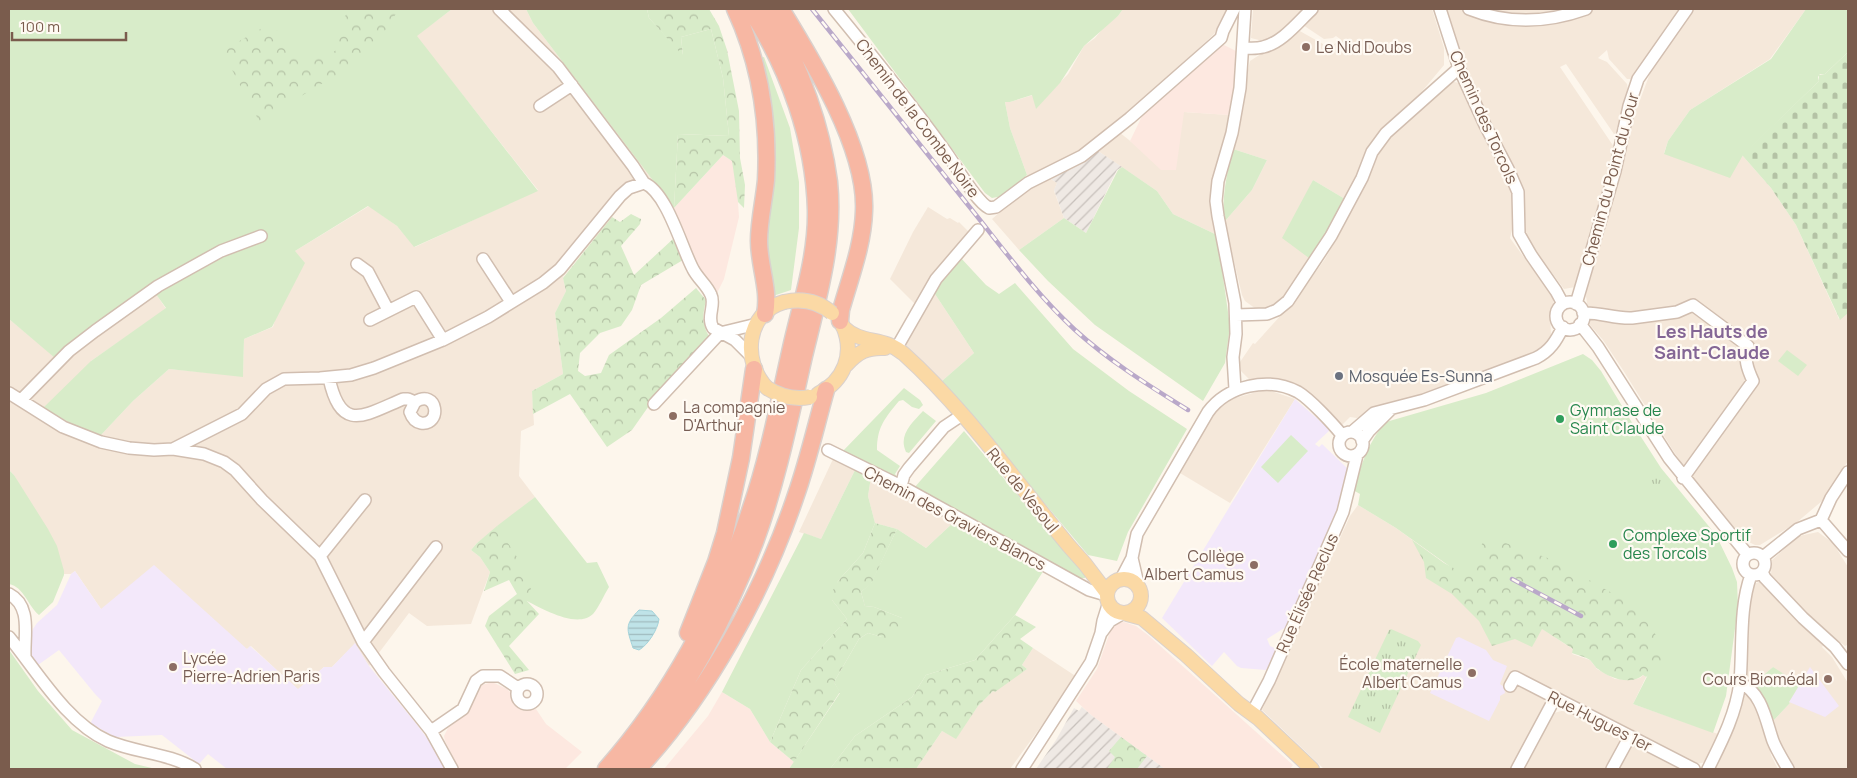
<svg xmlns="http://www.w3.org/2000/svg" width="1857" height="778" font-family="Manrope,sans-serif">
<style>
.residential{fill:#f5e8da}
.commercial{fill:#fde8e0}
.industrial{fill:url(#industrial-furrows)}
.education{fill:#f3e8fa}
.green{fill:#d8ecc9}
.forest{fill:url(#forest-crowns)}
.cemetery{fill:url(#cemetery-stones)}
.park{fill:url(#park-tufts)}
.water{fill:url(#water-rules);stroke:#a5d3da}
.lines{fill:none;stroke-linecap:round;stroke-linejoin:round}
.minor-casing{stroke:#d1beb0;stroke-width:14}
.major-casing{stroke:#dad1cd;stroke-width:16}
.highway-casing{stroke:#dad1cd;stroke-width:19}
.minor{stroke:#fff;stroke-width:11}
.major{stroke:#fbd9a5;stroke-width:14}
.highway{stroke:#f7b7a3;stroke-width:16}
.rail-casing{stroke:#b9a8c9;stroke-width:4.5}
.rail{stroke:#fffaf3;stroke-width:2.5;stroke-dasharray:8;stroke-linecap:butt}
.major-bridge-casing{stroke:#dad1cd;stroke-width:16;stroke-linecap:butt}
.major-bridge{stroke:#fbd9a5;stroke-width:14}
.education-dot{fill:#8d6e63;stroke:#fffaf3;stroke-width:2}
.worship-dot{fill:#6b7280;stroke:#fffaf3;stroke-width:2}
.leisure-dot{fill:#2e9e5b;stroke:#fffaf3;stroke-width:2}
.labels{text-anchor:middle;dominant-baseline:central;stroke-width:4.5;stroke-linejoin:round;paint-order:stroke}
.education-label{font-size:16px;fill:#785e54;stroke:#fffaf3;text-anchor:start}
.street-label{font-size:16px;fill:#7a5c4d;stroke:#fffaf3}
.worship-label{font-size:16px;fill:#5b616d;stroke:#fffaf3;text-anchor:start}
.leisure-label{font-size:16px;fill:#27864d;stroke:#fffaf3;text-anchor:start}
.neighbourhood-label{font-size:18px;font-weight:bold;fill:#846695;stroke:#fffaf3}
</style>
<defs>
<pattern id="industrial-furrows" width="10" height="10" patternUnits="userSpaceOnUse" patternTransform="scale(1.25)"><rect width="10" height="10" fill="#efe9e4"/><path d="M-1 1l2-2M0 10L10 0M9 11l2-2" fill="none" stroke="#c7c0bb"/></pattern>
<pattern id="forest-crowns" width="20" height="18" patternUnits="userSpaceOnUse" patternTransform="scale(1.25)"><rect width="20" height="18" fill="#d8ecc9"/><path d="M2 6a3 3 0 1 1 6 0M12 15a3 3 0 1 1 6 0" fill="none" stroke="#b4c2a5"/></pattern>
<pattern id="cemetery-stones" width="16" height="16" patternUnits="userSpaceOnUse" patternTransform="scale(1.25)"><rect width="16" height="16" fill="#d8ecc9"/><path d="M2 7V4a2 2 0 0 1 4 0v3zM10 15v-3a2 2 0 0 1 4 0v3z" fill="#b4c2a5"/></pattern>
<pattern id="park-tufts" width="24" height="20" patternUnits="userSpaceOnUse" patternTransform="scale(1.25)"><rect width="24" height="20" fill="#d8ecc9"/><path d="M3 7l-1-3M5 7V3M7 7l1-3M15 17l-1-3M17 17v-4M19 17l1-3" fill="none" stroke="#b4c2a5"/></pattern>
<pattern id="water-rules" width="6" height="5" patternUnits="userSpaceOnUse" patternTransform="scale(1.25)"><rect width="6" height="5" fill="#bfe3e8"/><path d="M0 2.5h6" fill="none" stroke="#a0bbbe"/></pattern>
</defs>
<rect width="100%" height="100%" fill="#fdf6ec"/>
<!-- residential -->
<path class="residential" d="M452,9H526L533,23L659,188L640,191L629,196L563,277L566,291L555,313L563,374L532,391L534,425L521,431L519,476L535,497L477,543L471,550L480,557L490,572L471,624L427,626L409,613L369,666L355,644L331,668L324,667L298,690L251,646L247,649L101,609L75,571L71,574H64L14,475L9,470V319L55,357L150,285L166,309L91,361L101,435L133,401L169,369L243,376L244,339L273,327L295,251L369,206L397,226L415,247L538,190L416,36Z
M1123,9H1229L1214,34L1141,102L1082,151L1031,179L1027,175L1010,128L1005,102H1010L1033,95L1036,108L1068,74L1084,46L1095,38L1105,26L1118,16Z
M1253,9H1307L1274,38L1263,41L1251,38Z
M1319,9H1432L1444,48V65L1409,107L1345,199L1313,180L1304,199L1313,261L1275,306L1262,310L1256,309L1245,301L1242,295L1224,219L1226,220L1252,190L1267,160L1233,149L1243,110L1248,70L1250,61L1298,30L1323,44L1322,48L1326,52L1340,39L1336,36L1333,38L1324,39L1303,25Z
M1451,9H1459L1483,18H1571L1595,9H1681L1631,79H1627L1609,59L1607,50L1598,58L1607,62L1627,84L1628,90L1616,137L1566,64L1560,67L1614,147L1608,174L1575,287L1564,289L1532,246L1526,233L1486,116L1465,73L1444,11Z
M1477,9H1569L1521,15L1501,14Z
M1695,9H1806L1770,59L1690,110L1668,141L1664,153L1742,155L1771,188L1796,225L1839,319L1848,313V461L1822,501L1796,523L1760,545H1755L1749,542L1731,524L1696,483L1674,452L1623,370L1603,340L1590,325L1586,296L1587,285L1638,99L1640,100L1652,68Z
M1448,81L1460,83L1509,179L1517,209L1510,238L1552,296L1554,304L1550,313L1551,335L1547,342L1538,350L1495,368L1429,392L1378,406L1357,418L1350,417L1342,425L1313,398L1264,380H1250L1241,371L1240,362L1253,343L1255,344L1299,295L1325,259L1344,226L1377,151L1385,139Z
M1184,112L1230,115L1223,147L1217,235L1173,214L1157,191L1095,149L1119,132L1139,148Z
M1048,177L1057,183L1054,191L1064,218L1019,250L992,219L1025,190Z
M928,207L947,219L950,218L958,223L959,222L970,233L916,305L890,279L913,232Z
M933,291L974,353L942,381L903,343Z
M1260,391H1271L1295,399L1230,503L1180,473L1207,424L1218,410L1232,399Z
M833,459L856,468L821,539L799,532Z
M871,477L955,521L926,548L897,529L875,523L868,496Z
M1358,505L1396,528L1444,563L1574,650L1572,654L1590,660L1597,669L1615,679L1630,680L1640,678L1643,675L1646,677L1633,704L1718,734L1706,762L1697,764L1519,674L1514,684L1544,699L1546,705L1513,769H1324L1262,710L1350,516Z
M1818,532L1833,543L1848,567V634L1847,645L1845,646L1810,617L1771,575L1772,560L1799,536Z
M1761,581L1799,623L1825,642L1822,647L1832,657L1848,683V769H1791L1782,751L1774,720L1790,703L1773,667L1753,684L1744,670L1752,585Z
M1033,648L1077,677L1010,769H916L942,731L956,738L978,706L993,691L1027,669L1022,665Z
M1748,693L1763,717L1771,755L1778,769H1715L1731,732L1743,697Z
M1565,710L1618,737L1620,742L1606,769H1525L1554,713Z
M1636,746L1682,769H1619L1631,747Z"/>
<!-- commercial -->
<path class="commercial" d="M1220,43L1236,51L1233,95L1228,115L1184,112L1176,170H1161L1130,141L1145,110Z
M723,155L732,161L737,188L739,217L724,279L717,293L697,272L674,208Z
M1124,622L1136,626L1148,635L1293,765L1290,769H1165L1091,715L1076,701L1097,669L1111,629L1118,623Z
M492,682L507,689L510,692L512,701L519,709L524,711L536,709L546,724L582,752L565,769H459L445,741L444,736L448,728L468,712L482,685Z
M722,692L750,709L770,742L794,762L789,769H664L708,716Z"/>
<!-- industrial -->
<path class="industrial" d="M1095,149L1122,167L1117,170L1086,233L1064,218L1054,190L1057,183L1048,177Z
M1082,707L1091,715L1165,769H1036L1056,740L1074,708L1079,711Z"/>
<!-- education -->
<path class="education" d="M1295,399L1330,430L1315,444L1319,447L1322,444L1347,468L1337,511L1286,627L1267,639L1270,646L1277,649L1266,670L1241,668L1237,666L1224,652L1212,666L1162,618Z
M154,565L247,649L250,646L298,689L324,667H332L355,643L369,666L418,726L439,755L446,769H227L208,754L199,764L162,735L115,737L92,724L91,722L102,701L95,694L59,650L38,665L30,655L29,643L33,629L37,623L57,605L71,574L75,571L101,609Z
M1459,637L1486,650L1493,660L1507,666L1500,684L1504,687L1505,693L1500,696V700L1489,721L1430,693L1456,638Z
M1810,667L1839,706L1825,717L1789,702Z"/>
<!-- green -->
<path class="green" d="M9,9H452L417,36L538,191L414,247L397,226L368,206L295,251L305,263L272,327L244,339L243,377L169,369L133,401L101,435L74,425L43,408L91,361L166,308L150,286L55,358L9,319Z
M526,9H647L649,18L683,55L681,37L711,29L723,78L729,136L678,134L674,208L533,23Z
M848,9H1123L1118,16L1084,46L1060,83L1036,109L1032,95L1010,102H1005L1010,128L1027,175L1003,196L992,198L985,193Z
M1806,9H1848V52L1825,74H1820L1818,77L1819,81L1743,155L1730,178L1664,154L1668,141L1690,110L1771,59Z
M764,57L790,128L799,182V228L791,290L773,296L764,249L774,156L773,120L760,58Z
M1233,149L1267,160L1252,190L1226,220L1224,219C1222,195 1227,173 1233,149Z
M1122,167L1157,191L1173,214L1217,235L1230,326L1225,363L1203,401L1095,325L1048,281L1019,250L1064,218L1086,233L1118,170Z
M1313,180L1345,199L1313,261L1282,238Z
M960,257L986,285L999,294L1015,283L1073,349L1129,391L1187,429L1128,532L1117,561L1088,555L942,381L974,353L933,291Z
M1787,350L1807,365L1798,376L1778,361Z
M1583,354L1592,360L1601,371L1634,426L1661,468L1716,535L1732,568L1737,582L1738,606L1726,696L1713,733L1633,704L1661,649L1473,583L1396,528L1358,505L1360,494L1353,490C1361,466 1369,440 1386,422L1486,393Z
M904,388L920,400L923,405L919,409L912,407L903,400L899,401C885,418 877,427 877,450L900,466L895,474L897,477L895,479L841,453Z
M923,411L936,421L909,453L906,452C898,435 912,423 923,411Z
M964,431L1085,575V578H1078L914,488Z
M1291,435L1308,451L1278,483L1261,467Z
M9,470L14,475L48,529L57,546L64,571V575L53,602L39,615C28,606 24,587 9,584Z
M855,470L871,477L868,496L875,523L863,553L838,581L832,600L847,619L801,670L770,742L750,709L722,692L804,533L821,539Z
M535,497L587,563L597,562L609,587C604,595 599,607 593,614C577,629 543,609 527,601L497,526Z
M955,521L1044,570L1015,615L975,660L926,675L912,697L855,736L830,769H789L840,693L834,682L859,639L868,633L882,637L902,618L874,607L865,606L861,592L871,583L897,529L926,548Z
M9,650L38,691L72,730L135,764L156,769H9Z
M1773,667L1800,684L1789,702L1790,703L1774,720L1753,684Z"/>
<!-- forest -->
<path class="forest" d="M350,9H375L379,12L380,9H399L383,34L355,64L259,121L222,51L271,23L302,62L335,51L336,29Z
M647,9H709L719,26L727,50L739,111L740,158L745,185L744,208L738,202L732,161L723,155L674,208L678,134L729,136L723,78L711,29L681,37L683,56L649,18Z
M631,214L641,219L640,224L621,246L634,275L673,239L683,260L641,285L632,310L621,326L600,333L580,353L578,371L585,376L601,373L609,355L661,318L696,288L706,300C703,314 701,323 709,336L702,346L653,400L632,430L607,447L570,394L533,414L532,391L563,374L555,313L566,291L563,278L612,217L620,222Z
M875,523L897,529L871,584L861,592L865,606L874,607L902,618L900,628L889,641L882,637L868,633L859,639L834,682L840,692L794,762L770,742L801,670L847,619L832,600V592L838,581L863,553Z
M497,526L533,582L527,601L539,614L509,646L529,670L515,674L485,626L489,616L517,594L509,580L484,591L490,572L480,557L471,550L477,543Z
M1486,536L1556,561L1624,600L1649,620L1665,656L1660,667L1646,677L1643,675C1631,686 1609,678 1598,669C1595,667 1593,663 1590,660C1586,657 1577,655 1572,653L1573,649L1542,629L1532,647L1515,639L1492,646L1479,621L1452,594L1426,578L1424,562L1412,540L1444,563L1467,575Z
M1015,615L1036,627L1020,639L1033,648L1022,665L1027,669L995,692L993,691L978,706L956,739L942,731L916,769H830L855,736L912,697L926,675L975,660Z
M1121,737L1147,756L1137,769H1107L1115,757L1109,751Z"/>
<!-- cemetery -->
<path class="cemetery" d="M1848,52V313L1840,320L1796,225L1771,188L1742,155L1819,81V75L1825,74Z"/>
<!-- park -->
<path class="park" d="M1645 483a9 9 0 1 1 18 0a9 9 0 1 1-18 0Z
M1391,629L1418,641L1421,645L1380,733L1348,717L1389,630Z"/>
<!-- water -->
<path class="water" d="M639,610L652,611L659,619C658,629 648,645 639,650L633,648C627,629 624,625 639,610Z"/>
<g class="lines">
<!-- minor casing -->
<g class="minor-casing">
<path id="minor" d="M499,9L558,67L633,166L644,183
M834,9C871,54 908,100 943,148C954,162 975,201 989,208L996,207L1028,183L1082,156L1130,118L1221,38L1223,31L1234,9
M1440,9L1459,68L1485,125L1508,169L1518,192L1519,234L1531,255L1556,291L1563,304
M1469,9C1509,25 1547,23 1586,9
M1243,48C1249,48 1256,49 1263,47C1282,43 1298,22 1312,9
M540,106L572,85
M483,259L511,302
M357,264L368,272L388,310
M1556 316a14 14 0 1 1 28 0a14 14 0 1 1-28 0Z
M1576,304L1615,171L1629,106L1638,79L1687,9
M1583,313C1600,312 1615,319 1632,318L1677,312L1693,305L1748,346C1744,359 1747,368 1753,381L1683,478
M1236,315L1267,314L1277,310L1288,301L1331,236L1362,178L1372,152L1386,133L1459,68
M370,320L416,297L443,340
M1580,324L1598,347L1669,458L1747,554
M720,333L757,324
M896,349L936,279L978,230
M329,378C341,433 363,416 403,399H408L415,402C438,388 442,426 421,423C415,422 412,418 410,412L415,402
M1235,389L1233,357L1236,334L1235,303L1218,216L1216,201L1218,181L1232,133L1240,88L1245,9
M9,393L63,427L101,442L129,448L154,450L173,449L242,414L266,389L284,379L320,378L351,375L374,368L443,340L488,317L543,283L560,269L620,196L629,188L644,183C667,192 682,249 693,269C698,279 707,285 711,295C716,305 706,317 713,328L735,340L750,355
M21,400L69,351L95,331L158,286L221,251L261,236
M654,404L720,333
M1339 444a12 12 0 1 1 24 0a12 12 0 1 1-24 0Z
M1352,432L1374,413L1424,400L1536,358C1550,351 1556,341 1563,327
M1362,441L1369,431L1390,410
M173,449L204,454L224,462L235,470L262,500L320,556L363,642L384,672L431,731L452,769
M828,450L901,486L1089,590L1106,595
M901,486L904,475L909,468L944,427L962,415
M1821,520L1848,551
M1743 564a11 11 0 1 1 22 0a11 11 0 1 1-22 0Z
M320,556L365,500
M1763,557L1798,529L1821,520L1831,498L1848,472
M1132,558L1139,588
M1762,572L1765,578L1803,618L1835,647L1848,664
M1121,579L1132,558L1137,534L1208,412C1227,386 1268,376 1298,392C1310,399 1333,424 1342,435
M9,594C32,606 24,635 25,656
M1102,632L1110,621L1122,614
M9,637C37,671 66,722 108,741C136,753 169,753 195,769
M363,642L436,547
M1740,683C1762,692 1766,721 1773,741C1777,751 1783,760 1788,769
M517 694a10 10 0 1 1 20 0a10 10 0 1 1-20 0Z
M1510,686L1515,677L1694,769
M1252,713L1269,681L1343,512L1357,455
M431,731L463,709L476,681L483,676H500L518,688
M1022,769L1091,662L1101,633L1103,621L1108,605
M1517,769L1555,698
M1612,769L1630,736
M1708,769C1722,741 1736,714 1740,682C1743,647 1739,608 1751,575"/>
</g>
<!-- major casing -->
<g class="major-casing">
<path id="major" d="M843,327C863,346 882,335 904,354C965,409 1016,482 1069,546L1085,564L1107,593
M846,365C858,352 867,347 885,348
M767,388C742,362 745,313 784,302
M818,394C844,381 855,354 843,326
M1107 596a17 17 0 1 1 34 0a17 17 0 1 1-34 0Z
M1127,614L1142,618L1186,655L1239,704L1258,718L1312,769"/>
</g>
<!-- highway casing -->
<g class="highway-casing">
<path id="highway" d="M735,9C760,63 769,121 766,180C764,201 759,221 759,241C759,266 770,290 765,314
M781,9C813,61 867,149 864,211C863,245 850,278 841,310L840,321
M688,633L716,562L725,533L741,458L754,369
M606,769C672,694 720,603 751,508C769,456 779,401 791,348C801,303 817,257 816,210C814,139 789,69 750,9
M625,769C680,701 724,624 755,542C777,482 790,418 804,356C818,298 835,241 829,182C821,120 798,63 768,9
M638,769C707,695 764,591 796,495C808,461 816,425 826,390"/>
</g>
<!-- minor -->
<use href="#minor" class="minor"/>
<!-- major -->
<use href="#major" class="major"/>
<!-- highway -->
<use href="#highway" class="highway"/>
<!-- rail casing -->
<g class="rail-casing">
<path id="rail" d="M812,9C864,74 916,139 968,205C1002,247 1034,292 1074,329C1109,361 1148,385 1188,410
M1512,579L1581,616"/>
</g>
<!-- rail -->
<use href="#rail" class="rail"/>
<!-- major-bridge casing -->
<g class="major-bridge-casing">
<path id="major-bridge" d="M784,302C802,298 818,301 832,313
M767,388C781,397 794,400 810,397"/>
</g>
<!-- major-bridge -->
<use href="#major-bridge" class="major-bridge"/>
</g>
<!-- markers -->
<g class="education-dot">
<circle cx="1306" cy="47" r="5"/>
<circle cx="673" cy="416" r="5"/>
<circle cx="1254" cy="565" r="5"/>
<circle cx="173" cy="667" r="5"/>
<circle cx="1472" cy="673" r="5"/>
<circle cx="1828" cy="679" r="5"/>
</g>
<circle class="worship-dot" cx="1339" cy="376" r="5"/>
<g class="leisure-dot">
<circle cx="1560" cy="419" r="5"/>
<circle cx="1613" cy="544" r="5"/>
</g>
<g class="labels">
<!-- education labels -->
<g class="education-label">
<text x="1316" y="47">Le Nid Doubs</text>
<text x="683" y="407">La compagnie<tspan x="683" dy="18">D'Arthur</tspan></text>
<text x="1244" y="556" text-anchor="end">Collège<tspan x="1244" dy="18">Albert Camus</tspan></text>
<text x="183" y="658">Lycée<tspan x="183" dy="18">Pierre-Adrien Paris</tspan></text>
<text x="1462" y="664" text-anchor="end">École maternelle<tspan x="1462" dy="18">Albert Camus</tspan></text>
<text x="1818" y="679" text-anchor="end">Cours Biomédal</text>
</g>
<!-- street labels -->
<g class="street-label">
<text transform="translate(1484 117) rotate(66)">Chemin des Torcols</text>
<text transform="translate(918 118) rotate(53)">Chemin de la Combe Noire</text>
<text transform="translate(1610 179) rotate(-75)">Chemin du Point du Jour</text>
<text transform="translate(1023 490) rotate(51)">Rue de Vesoul</text>
<text transform="translate(955 518) rotate(28)">Chemin des Graviers Blancs</text>
<text transform="translate(1307 593) rotate(-66)">Rue Élisée Reclus</text>
<text transform="translate(1600 721) rotate(27)">Rue Hugues 1er</text>
</g>
<!-- worship labels -->
<g class="worship-label">
<text x="1349" y="376">Mosquée Es-Sunna</text>
</g>
<!-- leisure labels -->
<g class="leisure-label">
<text x="1570" y="410">Gymnase de<tspan x="1570" dy="18">Saint Claude</tspan></text>
<text x="1623" y="535">Complexe Sportif<tspan x="1623" dy="18">des Torcols</tspan></text>
</g>
<!-- neighbourhood labels -->
<g class="neighbourhood-label">
<text x="1712" y="331">Les Hauts de<tspan x="1712" dy="21">Saint-Claude</tspan></text>
</g>
</g>
<!-- border -->
<rect width="1857" height="778" fill="none" stroke="#7a5c4d" stroke-width="20"/>
<!-- scale -->
<path d="M12 32v8h114v-8" fill="none" stroke="#7a5c4d" stroke-width="2.5"/>
<text x="20" y="32" font-size="15" fill="#7a5c4d" stroke="#fffaf3" stroke-width="4" paint-order="stroke">100 m</text>
</svg>
